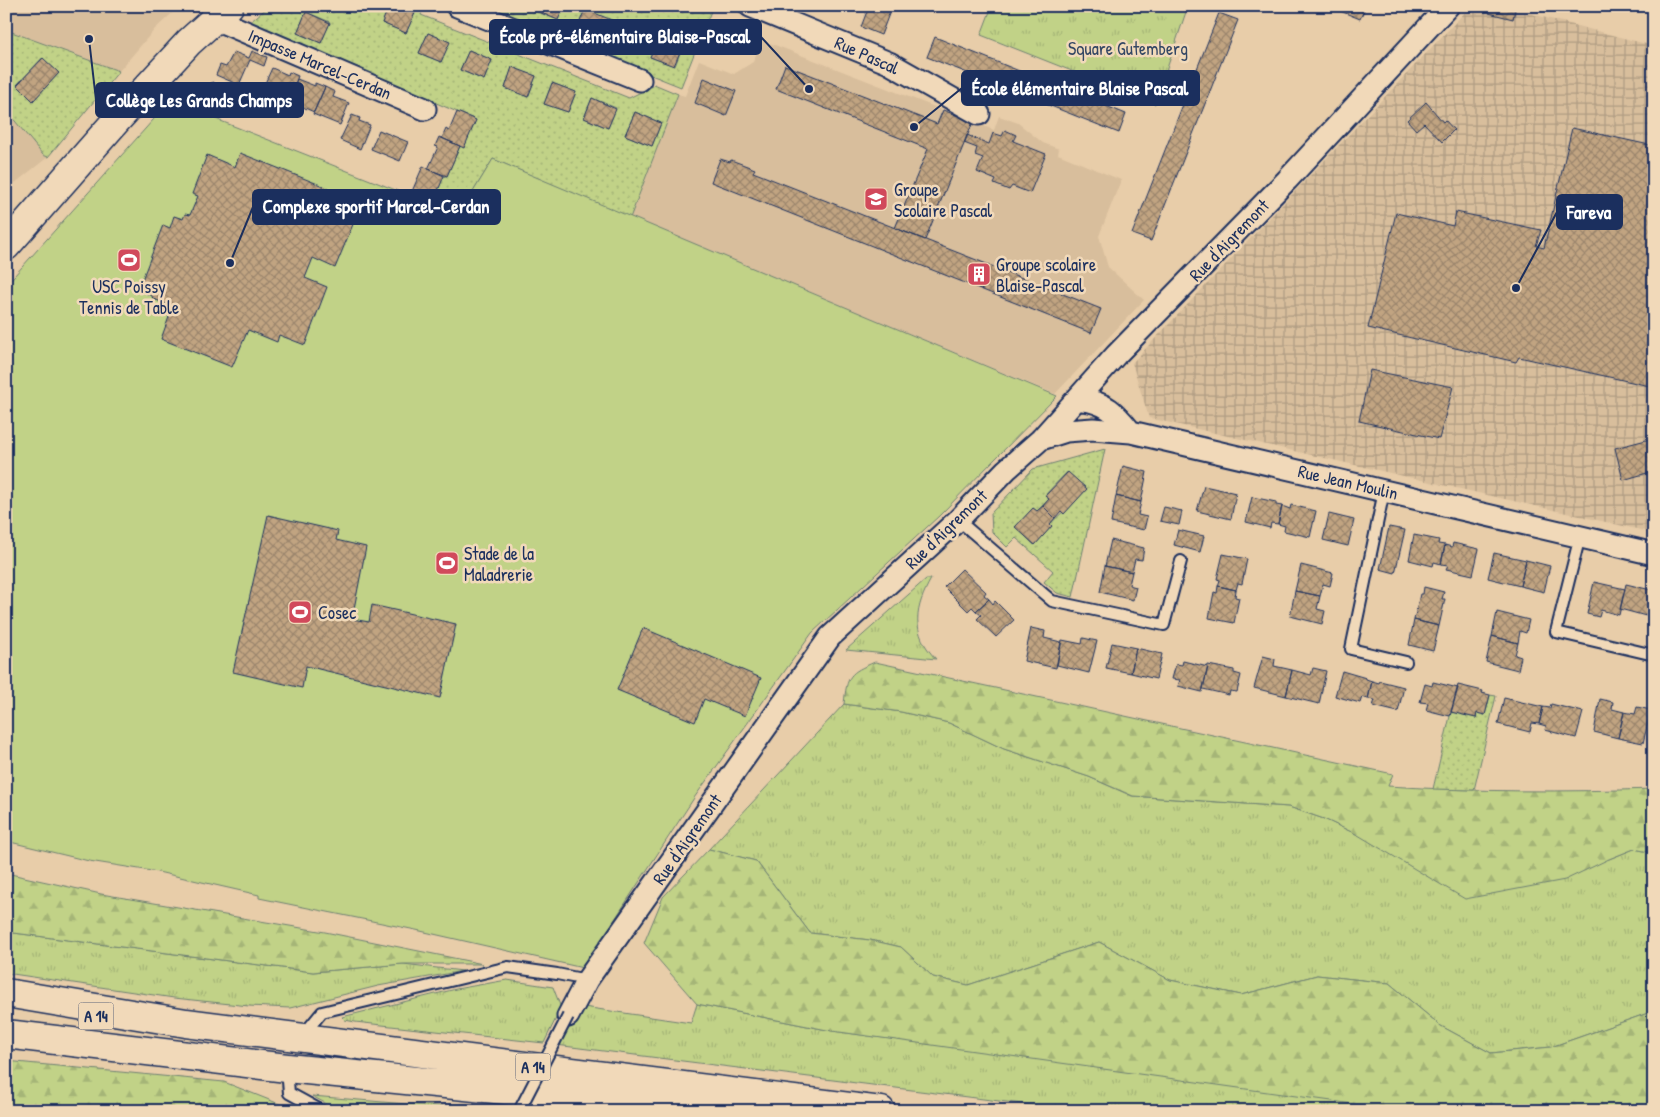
<svg xmlns="http://www.w3.org/2000/svg" width="1660" height="1117" font-family="'Patrick Hand',sans-serif">
<style>
.built{fill:#d8be9c}
.industrial{fill:url(#industrial-grid)}
.grass{fill:url(#grass-tufts);stroke:#6e8072}
.forest{fill:url(#forest-firs);stroke:#6e8072}
.garden{fill:url(#garden-dots);stroke:#6e8072;fill-rule:evenodd}
.pitch{fill:#c1d287;stroke:#6e8072}
.building{fill:url(#building-cross-hatch);stroke:#1b2f5e}
.lines{fill:none;stroke-linecap:round;stroke-linejoin:round}
.service-casing{stroke:#1b2f5e;stroke-width:14}
.minor-casing{stroke:#1b2f5e;stroke-width:25}
.primary-casing{stroke:#1b2f5e;stroke-width:31}
.motorway-casing{stroke:#1b2f5e;stroke-width:31}
.service{stroke:#f1d9b9;stroke-width:10}
.minor{stroke:#f1d9b9;stroke-width:21}
.primary{stroke:#f1d9b9;stroke-width:28}
.motorway{stroke:#f1d9b9;stroke-width:28}
.service-bridge-casing{stroke:#1b2f5e;stroke-width:14;stroke-linecap:butt}
.service-bridge{stroke:#f1d9b9;stroke-width:10}
.labels{text-anchor:middle;dominant-baseline:central;stroke-width:5;stroke-linejoin:round;paint-order:stroke}
.shield{fill:#f1d9b9;stroke:#5b6279;stroke-width:1}
.shield-label{font-size:16px;font-weight:bold;fill:#1b2f5e}
.park-label{font-size:18px;fill:#344764;stroke:#f1d9b9}
.street-label{font-size:18px;fill:#1b2f5e;stroke:#f1d9b9}
.poi-label{font-size:18px;fill:#1b2f5e;stroke:#f1d9b9;text-anchor:start}
.leader{fill:none;stroke:#1b2f5e;stroke-width:2}
.callout-dot{fill:#1b2f5e;stroke:#f1d9b9;stroke-width:2}
.callout{fill:#1b2f5e;stroke:#1b2f5e;stroke-width:2}
.callout-label{font-size:19px;text-anchor:middle;font-weight:bold;fill:#fff}
</style>
<defs>
<pattern id="industrial-grid" width="8" height="8" patternUnits="userSpaceOnUse" patternTransform="scale(1.25)"><rect width="8" height="8" fill="#d8be9c"/><path d="M0 4h8M4 0v8" fill="none" stroke="#ae9b82"/></pattern>
<pattern id="grass-tufts" width="24" height="20" patternUnits="userSpaceOnUse" patternTransform="scale(1.25)"><rect width="24" height="20" fill="#c1d287"/><path d="M3 7l-1-3M5 7V3M7 7l1-3M15 17l-1-3M17 17v-4M19 17l1-3" fill="none" stroke="#a5b577"/></pattern>
<pattern id="forest-firs" width="22" height="20" patternUnits="userSpaceOnUse" patternTransform="scale(1.25)"><rect width="22" height="20" fill="#c1d287"/><path d="M5 1l3.5 6h-7zM16 11l3.5 6h-7z" fill="#a5b577"/></pattern>
<pattern id="garden-dots" width="8" height="8" patternUnits="userSpaceOnUse" patternTransform="scale(1.25)"><rect width="8" height="8" fill="#c1d287"/><path d="M2 2h.1M6 6h.1" fill="none" stroke="#a5b577" stroke-width="1.8" stroke-linecap="round"/></pattern>
<pattern id="building-cross-hatch" width="8" height="8" patternUnits="userSpaceOnUse" patternTransform="scale(1.25)"><rect width="8" height="8" fill="#c1a481"/><path d="M0 0l8 8M0 8l8-8" fill="none" stroke="#9c866d"/></pattern>
</defs>
<rect width="100%" height="100%" fill="#e8cda9"/>
<filter id="ink" filterUnits="userSpaceOnUse"><feTurbulence type="fractalNoise" baseFrequency=".02" numOctaves="2"/><feDisplacementMap in="SourceGraphic" scale="10" xChannelSelector="R" yChannelSelector="G"/><feConvolveMatrix kernelMatrix="1 2 1 2 8 2 1 2 1" color-interpolation-filters="sRGB"/></filter>
<g filter="url(#ink)">
<!-- built -->
<path class="built" d="M6,6H180L155,29L119,71L6,30Z
M762,40L994,130L999,116L1018,123L1043,143L1059,149L1058,154L1121,180L1099,236L1108,267L1144,300L1055,394L630,218L678,94L685,96L699,60L734,74L753,62Z
M6,110L43,155L48,157L6,190Z"/>
<!-- industrial -->
<path class="industrial" d="M1471,6H1501L1654,46V533L1149,418L1132,363Z"/>
<!-- grass -->
<path class="grass" d="M992,6H1188L1155,104L981,35Z
M926,579H931C915,608 910,632 936,659L846,650Z
M844,704L901,712L949,723L1004,749L1089,777L1132,796L1289,807L1324,819L1358,835L1609,859L1634,849L1654,853V1011L1551,1047L1491,1053L1441,1026L1389,983L1317,975L1241,995L1170,980L1099,942L968,985L933,977L901,947L870,940L810,933L756,861L709,849Z
M6,932L313,972L403,964L463,971L378,986L290,1008L249,1006L174,998L6,973Z
M507,980L553,987L561,1008L544,1043L355,1022L345,1020L342,1017L456,989Z
M697,1004L832,1031L1425,1111H1078L556,1045L577,1006L691,1023Z
M312,1096L418,1105L505,1109L504,1111H340Z"/>
<!-- forest -->
<path class="forest" d="M875,662L1393,774L1388,786C1477,792 1565,792 1654,789V853L1634,849L1609,859L1565,880L1465,899L1358,835L1324,819L1289,807L1133,796L1089,777L1004,749L949,723L901,712L844,704C847,675 849,673 875,662Z
M709,849L756,861L810,933L870,940L901,947L933,977L968,985L1099,942L1170,980L1241,995L1317,975L1389,983L1441,1026L1491,1053L1551,1047L1654,1011V1111H1403L832,1031L697,1004L644,943L663,897Z
M6,873L101,894L325,932L483,964H403L313,972L6,932Z
M6,1061L224,1082L297,1111H6Z"/>
<!-- garden -->
<path class="garden" d="M269,6H352L365,12L367,6H389L382,23L406,33L415,13L399,6H424L421,15L629,98L653,86L654,84L678,94L630,218L493,159L459,215L432,205L444,176H447L460,146L464,147L476,120L249,23ZM306,12L330,22L321,43L297,33ZM428,33L449,42L441,62L419,53ZM469,50L492,60L484,80L460,70ZM512,68L536,76L528,97L505,88ZM552,83L576,92L568,112L544,104ZM592,98L616,108L608,128L584,118ZM635,112L661,123L652,146L625,135Z
M479,6H533L532,10L558,20L564,6H713L681,87ZM585,10L633,29L625,49L577,29ZM659,35L683,45L675,66L650,57Z
M6,30L119,71L48,157L43,155L6,110ZM42,58L59,73L33,101L17,85Z
M1105,449L1073,597L1057,593L1044,582L1053,571L1016,538L1007,547L992,532L991,513L1033,469ZM1067,472L1087,489L1050,524L1052,526L1034,545L1016,527L1033,508L1037,511L1049,499L1045,495Z
M1490,695L1496,696L1474,790L1433,789L1451,712L1476,718L1477,713L1485,715Z"/>
<!-- pitch -->
<path class="pitch" d="M170,101L459,215L493,159L1057,396L939,516L812,633L694,798L583,968L416,930L259,898V895L158,872L89,861L6,841V285Z"/>
<!-- building -->
<path class="building" d="M389,6H399L415,13L406,33L382,23Z
M533,6H564L558,20L532,9Z
M869,6H892L881,35L861,27Z
M1328,6H1366L1360,19Z
M1494,6L1515,10L1513,19L1489,13Z
M585,9L609,19L601,39L577,29Z
M306,12L330,23L321,43L297,33Z
M1219,13L1238,20L1151,241L1132,234Z
M609,19L633,29L625,49L601,39Z
M428,33L450,42L441,62L419,53Z
M659,35L683,45L674,66L650,57Z
M935,37L1126,114L1119,133L927,57Z
M469,50L492,60L484,80L460,70Z
M252,51L267,57L264,66L250,60L239,85L216,75L220,65L226,67L234,52L249,58Z
M43,58L59,73L33,101L17,85Z
M785,65L937,124L943,110L973,122L925,240L895,228L928,149L776,89Z
M512,67L536,76L528,97L505,88Z
M272,68L288,75L289,72L298,76L288,103L261,92Z
M704,78L736,91L726,116L695,103Z
M297,79L315,86V83L325,87L314,112L289,101Z
M212,82L235,92L225,117L199,106L201,100L204,101Z
M552,83L576,92L568,112L544,104Z
M325,87L335,92L333,97L349,103L340,125L313,114Z
M592,98L616,109L608,128L584,118Z
M1426,102L1443,122L1445,120L1454,130L1442,142L1424,123L1416,130L1407,120Z
M457,112L476,120L464,148L442,138L446,129L449,131Z
M635,112L661,123L652,146L625,135Z
M352,115L360,118L359,121L370,125L360,149L340,140Z
M1572,128L1654,146V387L1519,357L1516,362L1368,328L1396,213L1453,226L1456,212L1541,230L1536,246L1544,248Z
M379,130L408,142L400,161L371,149Z
M1005,130L1016,135L1013,141L1046,154L1030,193L1012,186L1009,190L994,184L996,180L977,172L983,158L975,155L977,148L964,143L967,135L989,144L993,133L1002,136Z
M439,137L460,146L447,176L428,169L438,147L435,146Z
M240,153L328,188L322,203L356,217L335,268L313,258L305,278L327,287L305,345L279,335L277,342L248,330L232,367L161,339L173,306L153,299L152,296L143,292L146,287L140,285L163,225L170,228L174,216L183,219L185,214L190,215L198,196L192,194L207,155L235,167Z
M720,159L730,162L731,160L755,169L753,172L1101,309L1091,333L711,182Z
M423,166L444,176L432,205L410,196Z
M1370,370L1453,387L1439,439L1359,421Z
M1654,438V471L1623,480L1615,448Z
M1123,466L1147,472L1141,502L1116,496Z
M1068,472L1087,489L1064,514L1061,511L1055,518L1043,506L1049,499L1045,496Z
M1204,486L1236,493L1231,519L1197,511Z
M1116,496L1141,502L1138,515L1147,517L1144,530L1111,523Z
M1252,497L1276,502V505L1282,506L1278,524L1271,523L1270,528L1246,522Z
M1291,505L1316,511L1310,537L1284,531L1285,526L1278,524L1282,506L1290,509Z
M1043,506L1055,518L1050,524L1052,526L1035,545L1015,527L1033,508L1037,511Z
M1164,507L1182,511L1179,525L1160,521Z
M1329,514L1354,520L1348,546L1323,540Z
M268,515L338,531L336,540L366,547L352,619L369,622L372,605L456,624L440,698L306,666L302,688L233,672Z
M1389,527L1405,530L1395,573L1380,569Z
M1178,530L1204,536L1200,552L1174,545Z
M1414,535L1439,540L1438,544L1445,545L1441,564L1434,562L1433,566L1409,560Z
M1111,540L1144,548L1142,560L1135,559L1132,572L1105,566Z
M1453,543L1479,549L1473,575L1446,569L1448,565L1441,564L1445,545L1452,547Z
M1494,553L1526,560L1520,586L1488,578Z
M1223,554L1247,559L1242,584L1238,583L1236,590L1218,586L1220,580L1217,579Z
M1526,560L1550,566L1544,592L1520,586Z
M1301,565L1333,573L1330,586L1323,584L1320,596L1295,591Z
M1105,566L1132,572L1129,585L1136,587L1133,600L1100,592Z
M962,569L986,592L984,595L989,599L976,611L972,607L968,611L944,587Z
M1594,582L1625,589L1619,615L1601,610L1599,617L1587,614Z
M1626,584L1651,590V592L1654,593V612L1647,611L1646,616L1620,609Z
M1218,586L1236,590L1235,597L1239,598L1234,623L1209,618L1214,592L1217,593Z
M1424,587L1444,592L1442,599H1445L1439,626L1414,620L1420,594H1423Z
M1295,591L1320,596L1317,609L1325,611L1322,624L1290,616Z
M989,599L993,604L995,601L1014,620L996,637L977,619L981,615L976,611Z
M1497,612L1529,620L1526,633L1520,631L1518,643L1492,636Z
M1414,620L1439,626L1433,651L1409,645Z
M643,628L761,678L745,716L704,699L695,722L617,690Z
M1031,628L1045,631L1044,638L1061,642L1056,668L1024,661Z
M1492,636L1518,643L1515,655L1521,657L1518,670L1486,662Z
M1083,638L1097,641L1089,673L1057,665L1062,640L1082,644Z
M1112,643L1136,648L1131,673L1106,668Z
M1136,648L1162,654L1156,679L1131,673Z
M1263,656L1275,659L1274,666L1292,670L1286,696L1254,688Z
M1183,661L1208,667L1202,692L1178,686L1180,680L1172,679L1176,664L1182,665Z
M1208,665L1234,670V673L1241,675L1237,692L1230,691L1229,695L1203,689Z
M1313,668L1326,671L1319,704L1286,696L1292,670L1311,675Z
M1342,671L1366,678V679L1372,681L1368,699L1362,697L1360,703L1335,696Z
M1372,681L1379,683L1380,681L1404,687L1398,712L1373,706L1375,700L1368,699Z
M1433,682L1458,688L1450,716L1426,710L1428,703L1420,702L1425,684L1432,686Z
M1458,685L1483,691L1482,693L1490,695L1485,715L1477,713L1476,718L1451,712Z
M1504,698L1543,707L1539,724L1532,723L1530,732L1498,724Z
M1600,699L1613,702L1612,709L1624,712L1618,738L1594,732Z
M1551,704L1583,712L1576,738L1545,730L1546,726L1539,724L1543,707L1550,708Z
M1637,707L1651,710L1643,743L1618,738L1624,712L1635,714Z"/>
<g class="lines">
<!-- service casing -->
<g class="service-casing">
<path id="service" d="M1384,491L1351,649L1406,662
M958,520L1052,601L1164,625L1181,561
M1580,536L1556,632L1654,655
M303,1035L322,1012L508,967L557,974L587,980
M287,1069L289,1093L322,1111"/>
</g>
<!-- minor casing -->
<g class="minor-casing">
<path id="minor" d="M457,6L640,80
M750,6L889,63L979,114
M215,19L425,109
M1082,400C1107,402 1116,414 1131,432
M1041,439L1066,431L1093,429L1131,432L1654,554
M568,1016L587,980L830,637L958,520L1006,470L1041,439L1116,355L1287,180L1448,6"/>
</g>
<!-- primary casing -->
<g class="primary-casing">
<path id="primary" d="M6,246L116,121L189,42L229,6"/>
</g>
<!-- motorway casing -->
<g class="motorway-casing">
<path id="motorway" d="M6,993L186,1023L881,1111
M6,1034L287,1068L714,1111"/>
</g>
<!-- service -->
<use href="#service" class="service"/>
<!-- minor -->
<use href="#minor" class="minor"/>
<!-- primary -->
<use href="#primary" class="primary"/>
<!-- motorway -->
<use href="#motorway" class="motorway"/>
<!-- service-bridge casing -->
<g class="service-bridge-casing">
<path id="service-bridge" d="M519,1111L568,1016"/>
</g>
<!-- service-bridge -->
<use href="#service-bridge" class="service-bridge"/>
</g>
</g>
<!-- icons -->
<defs>
<g id="school-square" transform="scale(1.25)"><rect x="-9" y="-9" width="18" height="18" rx="4" fill="#d1495b" stroke="#f1d9b9"/><path d="M0-5L7-2L0 1L-7-2ZM-4 1L0 2.5L4 1V4Q0 6-4 4Z" fill="#fff"/></g>
<g id="stadium-square" transform="scale(1.25)"><rect x="-9" y="-9" width="18" height="18" rx="4" fill="#d1495b" stroke="#f1d9b9"/><path d="M0-5a6.5 5 0 1 0 0 10a6.5 5 0 1 0 0-10ZM-3.5-1.8h7v3.6h-7Z" fill="#fff"/></g>
<g id="building-square" transform="scale(1.25)"><rect x="-9" y="-9" width="18" height="18" rx="4" fill="#d1495b" stroke="#f1d9b9"/><path d="M-4-6H4V6H1V3H-1V6H-4ZM-2.5-4.3h1.7v1.8h-1.7ZM.8-4.3h1.7v1.8H.8ZM-2.5-1h1.7V.8h-1.7ZM.8-1h1.7V.8H.8Z" fill="#fff"/></g>
</defs>
<g fill-rule="evenodd">
<use href="#school-square" x="876" y="199"/>
<use href="#stadium-square" x="129" y="260"/>
<use href="#building-square" x="979" y="274"/>
<use href="#stadium-square" x="447" y="563"/>
<use href="#stadium-square" x="300" y="612"/>
</g>
<g class="labels">
<!-- shield labels -->
<g class="shield">
<rect x="78.5" y="1002.5" width="35" height="27" rx="4"/>
<rect x="515.5" y="1053.5" width="35" height="27" rx="4"/>
</g>
<g class="shield-label">
<text x="96" y="1016">A 14</text>
<text x="533" y="1067">A 14</text>
</g>
<!-- park labels -->
<g class="park-label">
<text x="1128" y="48">Square Gutemberg</text>
</g>
<!-- street labels -->
<g class="street-label">
<text transform="translate(867 55) rotate(24)">Rue Pascal</text>
<text transform="translate(320 64) rotate(23)">Impasse Marcel-Cerdan</text>
<text transform="translate(1229 240) rotate(-46)">Rue d'Aigremont</text>
<text transform="translate(1348 482) rotate(13)">Rue Jean Moulin</text>
<text transform="translate(946 529) rotate(-44)">Rue d'Aigremont</text>
<text transform="translate(687 839) rotate(-55)">Rue d'Aigremont</text>
</g>
<!-- poi labels -->
<g class="poi-label">
<text x="894" y="189">Groupe<tspan x="894" dy="21">Scolaire Pascal</tspan></text>
<text x="996" y="264">Groupe scolaire<tspan x="996" dy="21">Blaise-Pascal</tspan></text>
<text x="129" y="286" text-anchor="middle">USC Poissy<tspan x="129" dy="21">Tennis de Table</tspan></text>
<text x="464" y="553">Stade de la<tspan x="464" dy="21">Maladrerie</tspan></text>
<text x="318" y="612">Cosec</text>
</g>
</g>
<!-- callouts -->
<path class="leader" d="M809 89L761 37M914 127L962 88M89 39L96 100M230 263L253 207M1516 288L1557 212"/>
<g class="callout-dot">
<circle cx="809" cy="89" r="5"/>
<circle cx="914" cy="127" r="5"/>
<circle cx="89" cy="39" r="5"/>
<circle cx="230" cy="263" r="5"/>
<circle cx="1516" cy="288" r="5"/>
</g>
<g class="callout">
<rect x="490" y="20" width="271" height="34" rx="5"/>
<rect x="962" y="71" width="237" height="34" rx="5"/>
<rect x="96" y="83" width="207" height="34" rx="5"/>
<rect x="253" y="190" width="247" height="34" rx="5"/>
<rect x="1557" y="195" width="65" height="34" rx="5"/>
</g>
<g class="callout-label">
<text x="625" y="43">École pré-élémentaire Blaise-Pascal</text>
<text x="1080" y="95">École élémentaire Blaise Pascal</text>
<text x="199" y="107">Collège Les Grands Champs</text>
<text x="376" y="213">Complexe sportif Marcel-Cerdan</text>
<text x="1589" y="219">Fareva</text>
</g>
<!-- margin -->
<rect width="1660" height="1117" fill="none" stroke="#f1d9b9" stroke-width="25"/>
<rect x="12" y="12" width="1635" height="1092" fill="none" stroke="#1b2f5e" stroke-width="2" filter="url(#ink)"/>
</svg>
